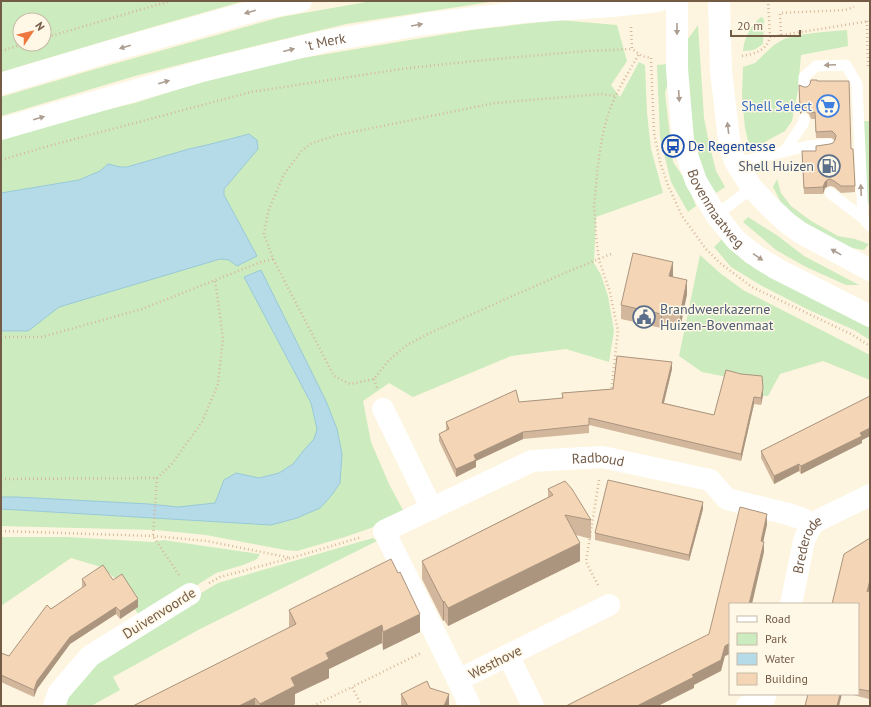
<svg xmlns="http://www.w3.org/2000/svg" width="871" height="707" font-family="'PT Sans',sans-serif">
<style>
.green{fill:#ccebbe;fill-rule:evenodd}
.water{fill:#b4dbe7;stroke:#99c9d9}
.lines{fill:none;stroke-linecap:round;stroke-linejoin:round}
.path{stroke:#d8b89a;stroke-width:2.5;stroke-dasharray:1 3;stroke-linecap:butt}
.lane{stroke:#fff;stroke-width:11}
.street{stroke:#fff;stroke-width:22}
.secondary{stroke:#fff;stroke-width:22}
.wall{fill:#d2b79d}
.shaded-wall{fill:#ab957f}
.building{fill:#f4d5b6;stroke:#ab957f}
.oneway{fill:#ac9d90}
.labels{text-anchor:middle;dominant-baseline:central;stroke-width:3;stroke-linejoin:round;paint-order:stroke}
.street-label{font-size:14px;fill:#745b46;stroke:#fff8e7}
.shop-label{font-size:14px;fill:#366cbe;stroke:#fff8e7;text-anchor:end}
.transit-label{font-size:14px;fill:#164399;stroke:#fff8e7;text-anchor:start}
.service-label{font-size:14px;fill:#4e5e75;stroke:#fff8e7;text-anchor:end}
</style>
<rect width="100%" height="100%" fill="#fdf5df"/>
<!-- green -->
<path class="green" d="M1,1H244L142,30L1,72ZM20,20H44V44H20Z
M372,1H503L490,2L346,24L206,58L135,76L1,116V97L92,70L281,17Z
M761,17L764,19L763,44L754,50L743,51C744,38 751,25 761,17Z
M559,20L617,25L627,61L611,85L620,97L639,62L645,65L647,113L651,149L663,193L596,217L594,263L601,275L608,296L614,331L609,362L566,349L511,356L413,397L389,383L363,401L371,442L389,484L404,512L371,528L345,537L297,551L285,550L206,535L156,530L1,526V135L135,103L208,80L267,64L416,39L472,30Z
M698,25L704,118L709,143L716,171L725,187L716,193L702,173L691,126L685,43Z
M847,30L848,46L801,55L798,90L792,121L785,131L759,145H749L745,128L742,97L743,67L755,63L774,45L784,39L798,35L823,32Z
M669,64L670,75L665,93L673,162L686,181L696,206L688,212L671,182L660,137L657,65Z
M862,121H870V206L867,202Z
M777,179L781,193L791,206L811,221L838,236L855,239L869,244L864,250L841,246L788,216L773,187Z
M748,217L778,236L804,256L859,285H846L804,266L776,250L743,222Z
M722,239L746,263L770,273L870,325V340L854,330L809,310L762,286L731,267L714,247Z
M700,255L720,273L743,290L870,355V380L823,361L780,374L768,396L736,394L737,379L702,372L679,356Z
M1,537H67L153,542L163,540L260,554L257,559L243,565L216,573L180,596L140,617L115,578L101,567L71,558L1,606Z
M373,538L377,541L200,629L113,677L120,690L91,706H64L73,687L93,661L186,602L218,583Z"/>
<!-- water -->
<path class="water" d="M249,134L257,140L258,149L224,189V195L257,256L237,266L229,260L220,259L59,307L28,331H1V193L79,180L100,171L108,164L120,167H127L189,149L207,145Z
M261,270L326,401L337,429L342,454L340,483L331,496L320,508L297,518L271,525L1,509V497H16L149,504L178,507L215,503L224,480L236,473L259,478L279,473L293,464L304,450L314,439L317,429L311,403L244,277Z"/>
<g class="lines">
<!-- path -->
<path class="path" d="M867,21L868,69
M631,27L632,49L642,56L651,58
M781,35L780,13L845,10L854,7
M770,37L870,21
M44,38L170,1
M1,51L24,44
M742,56C755,54 767,50 770,37L768,1
M651,58L654,133L660,162L667,183L682,216L706,249L720,263L752,287L851,334L870,346
M1,160L45,147L251,92L408,68L506,58L586,51L632,49
M611,254L560,275L432,332L407,345L389,360L374,379L350,384L334,376L273,259L264,234L268,212L283,176L302,150L312,143L338,135L495,103L601,94L615,96
M1,337H42L142,309L261,262L273,259
M374,379L377,388
M611,392L618,331L610,292L599,260L596,236L595,216L594,207C597,175 599,142 609,112C616,92 628,73 639,54
M157,478L153,536L179,575
M1,479L157,478L171,465L202,422L218,384L223,338L215,280
M1,531L153,536L207,541L291,558
M209,583L220,577L291,558L362,537
M598,585L586,562L599,480
M313,706L352,687
M362,706L352,687L421,653"/>
<!-- lane -->
<path class="lane" d="M804,87V77L816,66L846,65L857,84L863,218L870,226
M784,152L803,124L804,119
M736,163L808,146L829,144
M830,193L863,218
M716,215L752,188"/>
<!-- street -->
<g class="street">
<path d="M383,409L432,509"/>
<path id="s1" d="M791,604L804,541C807,533 809,528 815,522L870,495"/>
<path id="s2" d="M609,605L458,680L384,531L532,461L602,457L710,480L727,499L788,514L803,519L811,526"/>
<path d="M508,655L533,706"/>
<path d="M458,680L470,706"/>
<path d="M54,706L59,692L90,656L190,594"/>
<path d="M747,706L764,699L766,694"/>
</g>
<!-- secondary -->
<g class="secondary">
<path id="s3" d="M677,1V69L683,140L687,155L696,181L716,215L736,240L747,249L759,258L777,269L870,316"/>
<path d="M719,1L721,71L730,148L736,163L752,188L769,206L786,222L801,233L870,270"/>
<path d="M1,84L111,51L261,9L301,1"/>
<path id="s4" d="M1,129L206,70L326,41L425,24L523,12L613,6L658,1"/>
</g>
</g>
<!-- wall -->
<path class="wall" d="M817,81L851,149L855,186V192L841,193L834,187L830,186L827,187L825,188L823,194H804L802,158L833,143L835,141L832,138H816L815,119H811L809,114L806,112H802L800,114L799,85L804,87H807Z
M673,277L687,294L680,329L662,325L661,328L621,319V305Z
M672,369L664,403L714,415L726,370L763,395L761,405L754,404L741,461L589,425V433L523,439L476,461V467L456,477L439,441V434L446,430V422L519,402L562,398V393L613,389Z
M870,396V436L862,440V443L801,474L799,471L774,484L761,458V451Z
M548,489L591,520V539L576,535L580,561L448,626L444,620L443,621L422,579V561L548,497Z
M703,509L689,561L595,540V533Z
M870,538V588L869,591L870,590V695L869,699L849,694H858V604Z
M82,579L113,580L138,607L120,619L116,614L70,644L37,689L34,697L1,682V653L9,656L51,609L83,588L82,587Z
M289,610L420,632L383,650L382,643L329,669V678L295,694V704L292,706H133L289,628Z
M430,688L449,705L448,706H402L401,705V694Z"/>
<!-- shaded-wall -->
<path class="shaded-wall" d="M802,106V112L800,114V107Z
M827,180V187L825,188L823,194V187L825,182Z
M673,262V276L669,290V276Z
M687,280V294L680,329V315Z
M662,311V325L661,328V314Z
M672,362V369L662,410V403Z
M763,388V395L761,405V398Z
M754,397V404L741,461V454Z
M870,428V436L862,440V443L801,474V466L860,433Z
M523,432V439L476,461V467L456,477V469L474,455Z
M799,464V471L774,484V476Z
M703,502V509L689,561V555Z
M767,514V525L761,552V541Z
M764,542V552L752,604H749Z
M580,543V561L448,626V608Z
M870,580V588L867,599V592Z
M138,599V607L120,619V611Z
M444,601V620L443,621V602Z
M116,607V614L70,644L37,689L34,697V690L37,681L70,637Z
M420,614V632L383,650V632Z
M382,625V643L329,669V678L295,694V704L292,706H260V704L291,678L326,653Z
M730,643V654L725,656L721,671L694,685V688L658,706H637L692,675L725,646Z
M870,688V695L869,699V691Z
M449,694V705L448,706H444Z
M840,694H842L839,706H837Z
M255,698V706H239Z"/>
<!-- building -->
<path class="building" d="M811,80H817V81H849L851,149H853L855,186H841L834,181L830,179L827,180L825,182L823,187L804,188L802,151H816V146L830,144L833,143L835,140L836,136L835,134L832,131L816,132L815,112L811,113L809,107L806,106H802L800,107L799,85L804,87H807L810,84Z
M633,253L673,262L669,276L687,280L680,315L662,311L661,314L621,305Z
M617,356L672,362L662,403L714,415L726,370L741,374L762,376L763,388L761,398L754,397L741,454L589,418V425L523,432L474,455L476,460L456,469L439,434L449,429L446,422L516,390L519,402L563,398L562,393L613,389Z
M870,396V428L860,433L862,436L801,466L799,464L774,476L761,451Z
M608,480L703,502L689,555L595,533Z
M565,481L572,489L591,520L565,515L580,543L448,608L444,601L443,602L422,561L553,495L548,489Z
M740,507L767,514L761,541L764,542L749,604H730V643L725,646L721,660L692,675L694,677L637,706H566L709,634Z
M870,538V580L867,592L870,590V688L869,691L858,689V604H832L844,554Z
M391,559L398,573L400,572L420,614L383,632L382,625L326,653L329,659L291,678L295,686L260,704L255,698L239,706H133L296,624L289,610Z
M103,565L113,580L122,574L138,599L120,611L116,607L70,637L37,681L34,690L1,675V653L9,656L47,605L51,609L86,585L82,579Z
M427,681L430,688L449,694L444,706H408L401,694Z
M808,694H840L837,706H805Z"/>
<!-- one-way arrows -->
<defs><path id="oneway-solid" d="M-6-.8H1V-3.2L6.5 0L1 3.2V.8H-6Z"/></defs>
<g class="oneway">
<use href="#oneway-solid" transform="translate(250 12) rotate(164)"/>
<use href="#oneway-solid" transform="translate(417 25) rotate(-10)"/>
<use href="#oneway-solid" transform="translate(677 29) rotate(90)"/>
<use href="#oneway-solid" transform="translate(125 47) rotate(164)"/>
<use href="#oneway-solid" transform="translate(289 50) rotate(-14)"/>
<use href="#oneway-solid" transform="translate(830 65) rotate(178)"/>
<use href="#oneway-solid" transform="translate(164 82) rotate(-16)"/>
<use href="#oneway-solid" transform="translate(679 96) rotate(86)"/>
<use href="#oneway-solid" transform="translate(39 118) rotate(-16)"/>
<use href="#oneway-solid" transform="translate(728 128) rotate(-97)"/>
<use href="#oneway-solid" transform="translate(861 190) rotate(-93)"/>
<use href="#oneway-solid" transform="translate(836 252) rotate(-151)"/>
<use href="#oneway-solid" transform="translate(758 257) rotate(34)"/>
</g>
<!-- icons -->
<defs>
<g id="supermarket-ring" transform="scale(1.15)"><circle r="9.5" fill="#fff8e7" stroke="#3f7fe0" stroke-width="1.5"/><path d="M-6-5.5h2.5l.6 2H6L4.5 2H-2.5L-4.4-4H-6ZM-1.5 3.2a1.3 1.3 0 1 0 .1 0ZM3 3.2a1.3 1.3 0 1 0 .1 0Z" fill="#3f7fe0"/></g>
<g id="bus-ring" transform="scale(1.15)"><circle r="9.5" fill="#fff8e7" stroke="#1a4fb4" stroke-width="1.5"/><path d="M-5-6H5V4H4V6H2V4H-2V6H-4V4H-5ZM-3.5-4V0h7V-4ZM-3.5 1.2v1.5H-2V1.2ZM2 1.2v1.5H3.5V1.2Z" fill="#1a4fb4"/></g>
<g id="fuel-ring" transform="scale(1.15)"><circle r="9.5" fill="#fff8e7" stroke="#5c6f8a" stroke-width="1.5"/><path d="M-5.5-6h7V0h2V4h1.3V-2.5L3-4.5l.8-.8L6-3V5H2.5V1h-1V6h-7ZM-4.2-4.7v3.2H.2V-4.7Z" fill="#5c6f8a"/></g>
<g id="civic-ring" transform="scale(1.15)"><circle r="9.5" fill="#fff8e7" stroke="#5c6f8a" stroke-width="1.5"/><path d="M-.6-6.5H3V-4.5H.6V-3L4-1V1h2V6H-6V1h2V-1L-.6-3ZM-1.2 2.5V6h2.4V2.5Z" fill="#5c6f8a"/></g>
</defs>
<g fill-rule="evenodd">
<use href="#supermarket-ring" x="828" y="106"/>
<use href="#bus-ring" x="673" y="146"/>
<use href="#fuel-ring" x="829" y="166"/>
<use href="#civic-ring" x="644" y="317"/>
</g>
<g class="labels">
<!-- street labels -->
<g class="street-label">
<text stroke="none"><textPath href="#s4" startOffset="336">'t Merk</textPath></text>
<text stroke="none"><textPath href="#s3" startOffset="216">Bovenmaatweg</textPath></text>
<text stroke="none"><textPath href="#s2" startOffset="565">Radboud</textPath></text>
<text stroke="none"><textPath href="#s1" startOffset="62">Brederode</textPath></text>
<text transform="translate(159 613) rotate(-32)">Duivenvoorde</text>
<text transform="translate(495 662) rotate(-27)">Westhove</text>
</g>
<!-- shop labels -->
<g class="shop-label">
<text x="812" y="106">Shell Select</text>
</g>
<!-- transit labels -->
<g class="transit-label">
<text x="688" y="146">De Regentesse</text>
</g>
<!-- service labels -->
<g class="service-label">
<text x="814" y="166">Shell Huizen</text>
<text x="660" y="309" text-anchor="start">Brandweerkazerne<tspan x="660" dy="16">Huizen-Bovenmaat</tspan></text>
</g>
</g>
<!-- border -->
<rect width="871" height="707" fill="none" stroke="#745b46" stroke-width="4"/>
<!-- legend -->
<rect x="729" y="603" width="130" height="92" fill="#fff8e7" stroke="#c7b9a7"/>
<rect x="737" y="616" width="20" height="6" fill="#ffffff" stroke="#c7b9a7"/>
<text x="765" y="623" font-size="12" fill="#745b46">Road</text>
<rect x="737" y="633" width="20" height="12" fill="#ccebbe" stroke="#c7b9a7"/>
<text x="765" y="643" font-size="12" fill="#745b46">Park</text>
<rect x="737" y="653" width="20" height="12" fill="#b4dbe7" stroke="#c7b9a7"/>
<text x="765" y="663" font-size="12" fill="#745b46">Water</text>
<rect x="737" y="673" width="20" height="12" fill="#f4d5b6" stroke="#c7b9a7"/>
<text x="765" y="683" font-size="12" fill="#745b46">Building</text>
<!-- north arrow -->
<g transform="translate(32 32) rotate(55)"><circle r="19" fill="#fff8e7" stroke="#c7b9a7"/>
<path d="M0-3L7 15L0 10L-7 15Z" fill="#ed773e"/>
<text y="-6" font-size="11" font-weight="bold" text-anchor="middle" fill="#745b46">N</text>
</g>
<!-- scale -->
<path d="M731 30v6h69v-6" fill="none" stroke="#745b46" stroke-width="2"/>
<text x="737" y="30" font-size="12" fill="#745b46" stroke="#fff8e7" stroke-width="3" paint-order="stroke">20 m</text>
</svg>
